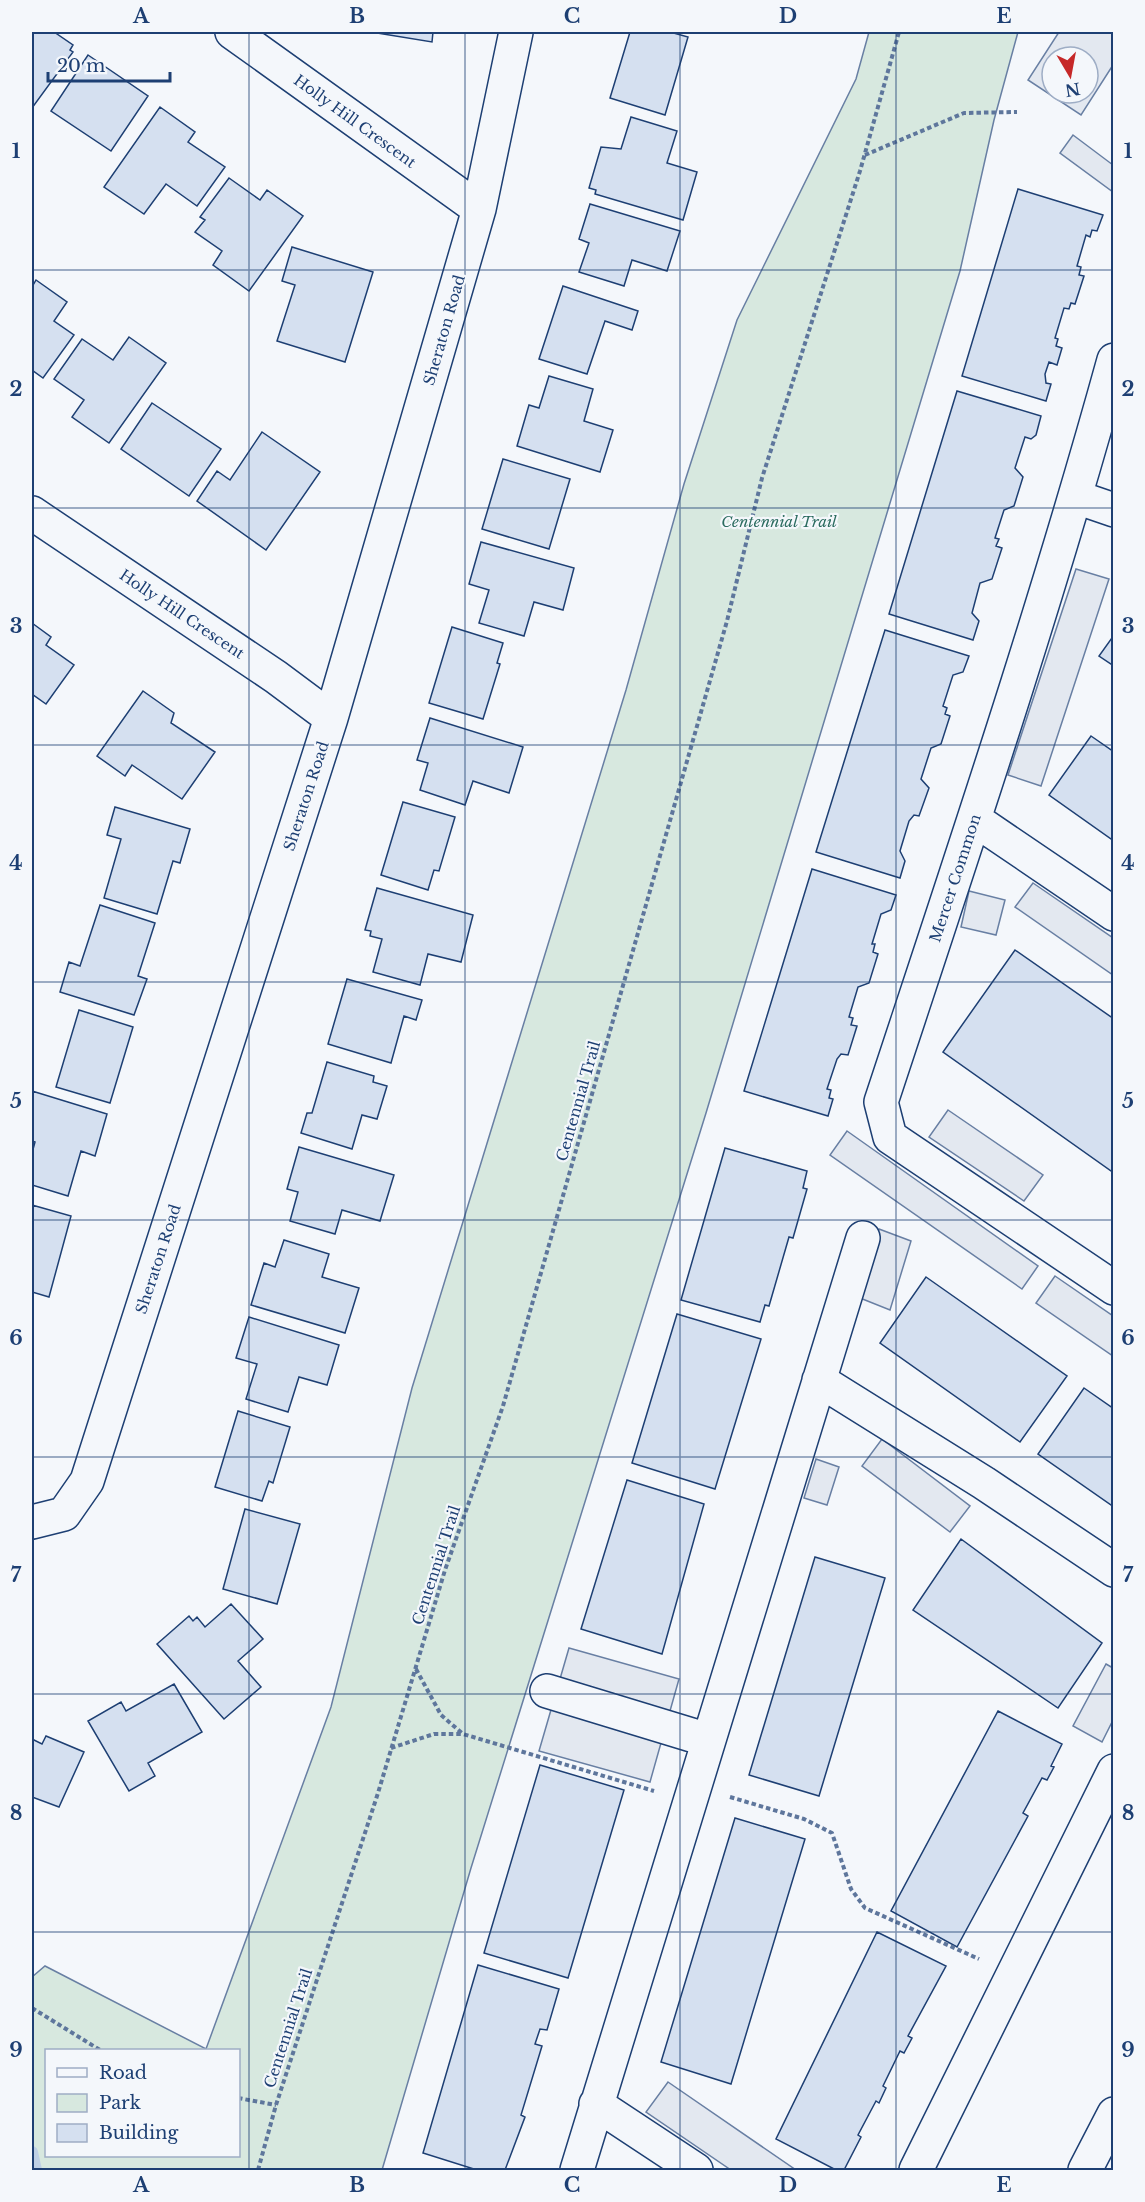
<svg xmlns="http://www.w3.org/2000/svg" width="1145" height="2202" font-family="'Libre Baskerville',serif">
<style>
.green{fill:#d7e8df;stroke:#687fa3;stroke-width:1.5;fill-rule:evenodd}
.parking{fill:#e3e8f0;stroke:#687fa3;stroke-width:1.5;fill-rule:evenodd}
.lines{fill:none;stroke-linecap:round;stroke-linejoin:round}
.stream{stroke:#bed0e5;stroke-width:12}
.building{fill:#d5e0f0;stroke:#1d3f73;stroke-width:1.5}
.minor-casing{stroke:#1d3f73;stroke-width:36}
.path{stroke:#5e769c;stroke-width:4;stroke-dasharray:4.5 3;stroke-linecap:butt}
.minor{stroke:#f4f7fb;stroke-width:33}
.grid{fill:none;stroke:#1d3f73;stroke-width:1.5;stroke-opacity:0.55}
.labels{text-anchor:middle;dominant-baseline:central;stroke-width:4.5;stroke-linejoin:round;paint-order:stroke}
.street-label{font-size:15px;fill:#1d3f73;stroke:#f4f7fb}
.park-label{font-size:15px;font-style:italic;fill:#2c6c60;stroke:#f4f7fb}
.neatline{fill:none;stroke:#1d3f73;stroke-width:2}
.grid-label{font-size:20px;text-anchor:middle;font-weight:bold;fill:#1d3f73}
</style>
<rect width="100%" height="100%" fill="#f4f7fb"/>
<!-- green -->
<path class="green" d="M869,32H1018L994,120L960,271L706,1113L471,1868L382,2170H32V1977L45,1966L206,2049L331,1707L412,1388L626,690L684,484L737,320L856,79ZM46,2050H238V2156H46Z"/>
<!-- parking -->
<path class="parking" d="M1059,32H1113V65L1081,115L1028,80ZM1052,57H1088V93H1052Z
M1073,135L1113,165V192L1060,153Z
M1076,569L1109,579L1041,786L1008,775Z
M1033,883L1113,938V975L1015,907Z
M969,891L1005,900L996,935L961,927Z
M948,1110L1043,1175L1024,1201L929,1137Z
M847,1131L1038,1266L1022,1289L830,1155Z
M879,1229L911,1241L890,1310L860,1298Z
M1055,1276L1113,1316V1356L1036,1303Z
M882,1439L970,1506L950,1532L862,1466Z
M816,1459L839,1467L827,1505L804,1498Z
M569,1648L679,1679L650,1782L539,1751Z
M1106,1664L1113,1668V1720L1102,1742L1073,1726Z
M668,2082L796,2170H731L646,2112Z"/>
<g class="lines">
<!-- stream -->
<path class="stream" d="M32,2152L36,2170"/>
</g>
<!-- building -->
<path class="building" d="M32,32H54L73,45L70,50L73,52L32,108Z
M371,32H433L432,42Z
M630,32H670L688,37L665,115L610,98Z
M88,55L148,96L111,151L51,111Z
M160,107L195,132L188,142L225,167L197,206L166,184L144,214L104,187Z
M631,117L677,131L667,163L697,172L683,220L595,194L596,190L589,188L601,147L621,149Z
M229,178L260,200L267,190L303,216L249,291L213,265L222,251L195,232L205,220L200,217Z
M1018,189L1103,215L1097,231L1092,230L1090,237L1086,235L1077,266L1081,267L1079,275L1084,276L1075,304L1071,303L1069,309L1064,308L1055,338L1058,339L1056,346L1062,348L1057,365L1049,362L1045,374L1046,383L1051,384L1046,401L962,376Z
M590,204L680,231L667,271L632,260L624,286L579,272L589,243L579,239Z
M292,247L373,272L345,362L277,341L295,285L282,281Z
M36,280L67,302L54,321L74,335L43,378L32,370V287Z
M563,286L638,311L632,330L605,321L587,374L539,359Z
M129,337L166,363L109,443L72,417L84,400L54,379L82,339L113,360Z
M549,376L593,389L584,421L613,430L600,472L517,446L529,405L539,408Z
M957,391L1041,416L1036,435L1031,439L1025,437L1015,468L1023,477L1014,506L1004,510L995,538L999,539L996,546L1002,548L992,579L980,583L972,613L979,621L973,640L889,614Z
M152,403L221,449L189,496L121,449Z
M262,432L320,472L266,550L197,501L217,471L230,480Z
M503,459L570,479L549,549L482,529Z
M481,542L574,568L563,610L534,602L524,636L479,623L489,590L469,584Z
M32,623L51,637L46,645L74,665L46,704L32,694Z
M452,627L503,643L497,663L500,664L483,719L429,703Z
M885,630L969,656L963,672L953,675L943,706L947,708L945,714L950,716L941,744L931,748L921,779L929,788L919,816L914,815L909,821L900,851L905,861L900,878L816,852Z
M1114,635V666L1099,656Z
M143,691L174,713L171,723L215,752L182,799L132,765L125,776L97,756Z
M430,718L523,747L509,793L473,781L465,805L420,790L428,763L417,760Z
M1091,736L1114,752V841L1049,795Z
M403,802L455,817L439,871L434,870L428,890L381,875Z
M115,807L190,829L180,863L173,861L157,914L104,898L121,839L107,835Z
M812,869L896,895L891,910L881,914L872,944H875L873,952L878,954L869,983L858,987L849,1017L853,1018L851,1025L857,1026L848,1055L841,1054L837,1059L827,1089L831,1090L829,1098L833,1099L828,1116L744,1091Z
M377,888L473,915L461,962L428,954L420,985L373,972L382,939L370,936L371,931L365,930Z
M100,905L155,923L138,976L147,979L134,1015L60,992L69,962L80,966Z
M1015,950L1114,1019V1173L943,1052Z
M347,979L422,1000L416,1020L404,1016L391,1063L328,1044Z
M79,1010L133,1027L110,1103L56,1087Z
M327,1062L374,1076L373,1082L387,1086L377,1119L362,1115L352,1149L301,1133L307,1113H312Z
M32,1091L107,1114L95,1156L81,1151L68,1196L32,1185V1153L35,1142L32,1141Z
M299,1147L394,1175L380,1221L342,1210L335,1234L290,1221L298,1192L287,1189Z
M725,1148L807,1171L803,1188L807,1189L793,1238L789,1237L769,1306L765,1305L760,1322L681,1300Z
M32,1205L71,1216L49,1297L32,1292Z
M284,1240L329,1254L322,1277L359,1288L345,1333L251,1305L264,1263L275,1267Z
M926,1277L1067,1376L1020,1442L880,1343Z
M677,1314L761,1339L715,1489L632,1463Z
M249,1317L339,1345L327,1385L299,1377L288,1412L246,1399L257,1364L236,1358Z
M1084,1388L1114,1409V1507L1038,1454Z
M238,1411L290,1427L273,1483L269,1481L262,1501L215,1487Z
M627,1480L704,1504L662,1654L581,1629Z
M245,1509L300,1524L277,1604L223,1589Z
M961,1539L1102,1643L1058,1708L913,1610Z
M815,1557L885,1578L819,1796L749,1775Z
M231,1604L263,1639L238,1661L261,1687L224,1719L157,1644L189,1616L193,1621L197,1617L205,1627Z
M174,1684L202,1732L148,1763L155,1776L129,1791L88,1721L121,1702L126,1711Z
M998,1711L1062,1744L1051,1766L1054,1767L1047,1780L1042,1778L1023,1813L1028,1816L957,1947L891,1911Z
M46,1736L84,1752L59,1807L32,1797V1739L42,1744Z
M540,1765L624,1790L568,1978L484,1953Z
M735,1818L805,1839L731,2084L661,2062Z
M877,1932L946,1966L908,2036L912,2038L904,2053L900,2051L883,2086L886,2088L879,2103L876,2101L858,2135L861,2137L844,2170H836L776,2139Z
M478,1965L559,1989L547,2030L540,2029L535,2044L542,2046L521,2115L525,2117L505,2170H477L423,2153Z"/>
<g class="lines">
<!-- minor casing -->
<g class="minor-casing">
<path id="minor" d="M232,32L479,209
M1114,360C1045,610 962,856 881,1102L890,1137L1114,1288
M1076,497L1114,510
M32,513L276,677L331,718
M974,819L1114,914
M819,1380L984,1483L1114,1570
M32,1522L64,1514L87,1481L331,718L479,209L516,32
M547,1691L708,1740
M596,2104L696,2170
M577,2170L863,1238
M916,2170L1114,1771
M1085,2170L1114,2114"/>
</g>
<!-- path -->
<path class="path" d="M865,155L964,113L1017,112
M416,1669L441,1715L463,1734L654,1791
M391,1748L434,1734H462
M730,1797L804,1819L832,1833L851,1889L865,1908L979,1959
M32,2008L100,2050
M238,2098L276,2105
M258,2170L276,2105L378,1793L445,1570L503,1406L727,621L762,478L860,171L899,32"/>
<!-- minor -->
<use href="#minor" class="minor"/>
</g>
<!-- grid -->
<path class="grid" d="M249,32V2170M465,32V2170M680,32V2170M896,32V2170M32,270H1114M32,508H1114M32,745H1114M32,982H1114M32,1220H1114M32,1457H1114M32,1694H1114M32,1932H1114"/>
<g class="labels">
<!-- street labels -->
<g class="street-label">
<text transform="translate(355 121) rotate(36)">Holly Hill Crescent</text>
<text transform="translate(444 330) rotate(-74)">Sheraton Road</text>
<text transform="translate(182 614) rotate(34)">Holly Hill Crescent</text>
<text transform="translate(306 796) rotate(-72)">Sheraton Road</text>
<text transform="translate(955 878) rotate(-72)">Mercer Common</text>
<text transform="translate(578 1101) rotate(-74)">Centennial Trail</text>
<text transform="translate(158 1259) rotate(-72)">Sheraton Road</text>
<text transform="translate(436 1565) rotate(-72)">Centennial Trail</text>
<text transform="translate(288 2028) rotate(-72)">Centennial Trail</text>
</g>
<!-- park labels -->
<g class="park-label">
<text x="779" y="521">Centennial Trail</text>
</g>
</g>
<!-- border -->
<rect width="1145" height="2202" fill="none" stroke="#f4f7fb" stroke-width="66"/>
<!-- legend -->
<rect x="45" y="2049" width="195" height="108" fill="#f4f7fb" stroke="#9eadc5" stroke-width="1.5"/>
<rect x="57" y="2068" width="30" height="9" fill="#f4f7fb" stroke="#9eadc5" stroke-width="1.5"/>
<text x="99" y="2079" font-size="18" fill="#1d3f73">Road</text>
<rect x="57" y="2094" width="30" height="18" fill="#d7e8df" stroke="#9eadc5" stroke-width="1.5"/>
<text x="99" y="2109" font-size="18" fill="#1d3f73">Park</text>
<rect x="57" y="2124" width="30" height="18" fill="#d5e0f0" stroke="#9eadc5" stroke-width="1.5"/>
<text x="99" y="2139" font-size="18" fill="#1d3f73">Building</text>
<!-- north arrow -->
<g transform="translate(1070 75) rotate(170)"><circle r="28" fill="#f4f7fb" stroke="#9eadc5" stroke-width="1.5"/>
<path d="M0-4.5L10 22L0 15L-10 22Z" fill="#c62828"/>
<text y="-9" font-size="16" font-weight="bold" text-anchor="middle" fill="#1d3f73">N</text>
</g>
<!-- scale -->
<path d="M48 72v9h122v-9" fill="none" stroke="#1d3f73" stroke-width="3"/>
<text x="57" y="72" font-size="18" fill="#1d3f73" stroke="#f4f7fb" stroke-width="4.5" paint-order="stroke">20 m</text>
<rect x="33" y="33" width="1079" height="2136" class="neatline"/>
<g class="grid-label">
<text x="141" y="23">A</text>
<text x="357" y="23">B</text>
<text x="572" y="23">C</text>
<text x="788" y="23">D</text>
<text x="1004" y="23">E</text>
<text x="16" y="158">1</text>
<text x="1128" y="158">1</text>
<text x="16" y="396">2</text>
<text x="1128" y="396">2</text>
<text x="16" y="633">3</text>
<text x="1128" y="633">3</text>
<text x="16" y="870">4</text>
<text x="1128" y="870">4</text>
<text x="16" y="1108">5</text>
<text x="1128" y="1108">5</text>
<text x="16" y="1345">6</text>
<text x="1128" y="1345">6</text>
<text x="16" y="1582">7</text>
<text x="1128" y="1582">7</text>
<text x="16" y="1820">8</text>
<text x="1128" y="1820">8</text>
<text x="16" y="2057">9</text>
<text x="1128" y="2057">9</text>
<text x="141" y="2192">A</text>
<text x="357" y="2192">B</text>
<text x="572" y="2192">C</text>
<text x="788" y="2192">D</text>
<text x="1004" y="2192">E</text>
</g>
</svg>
